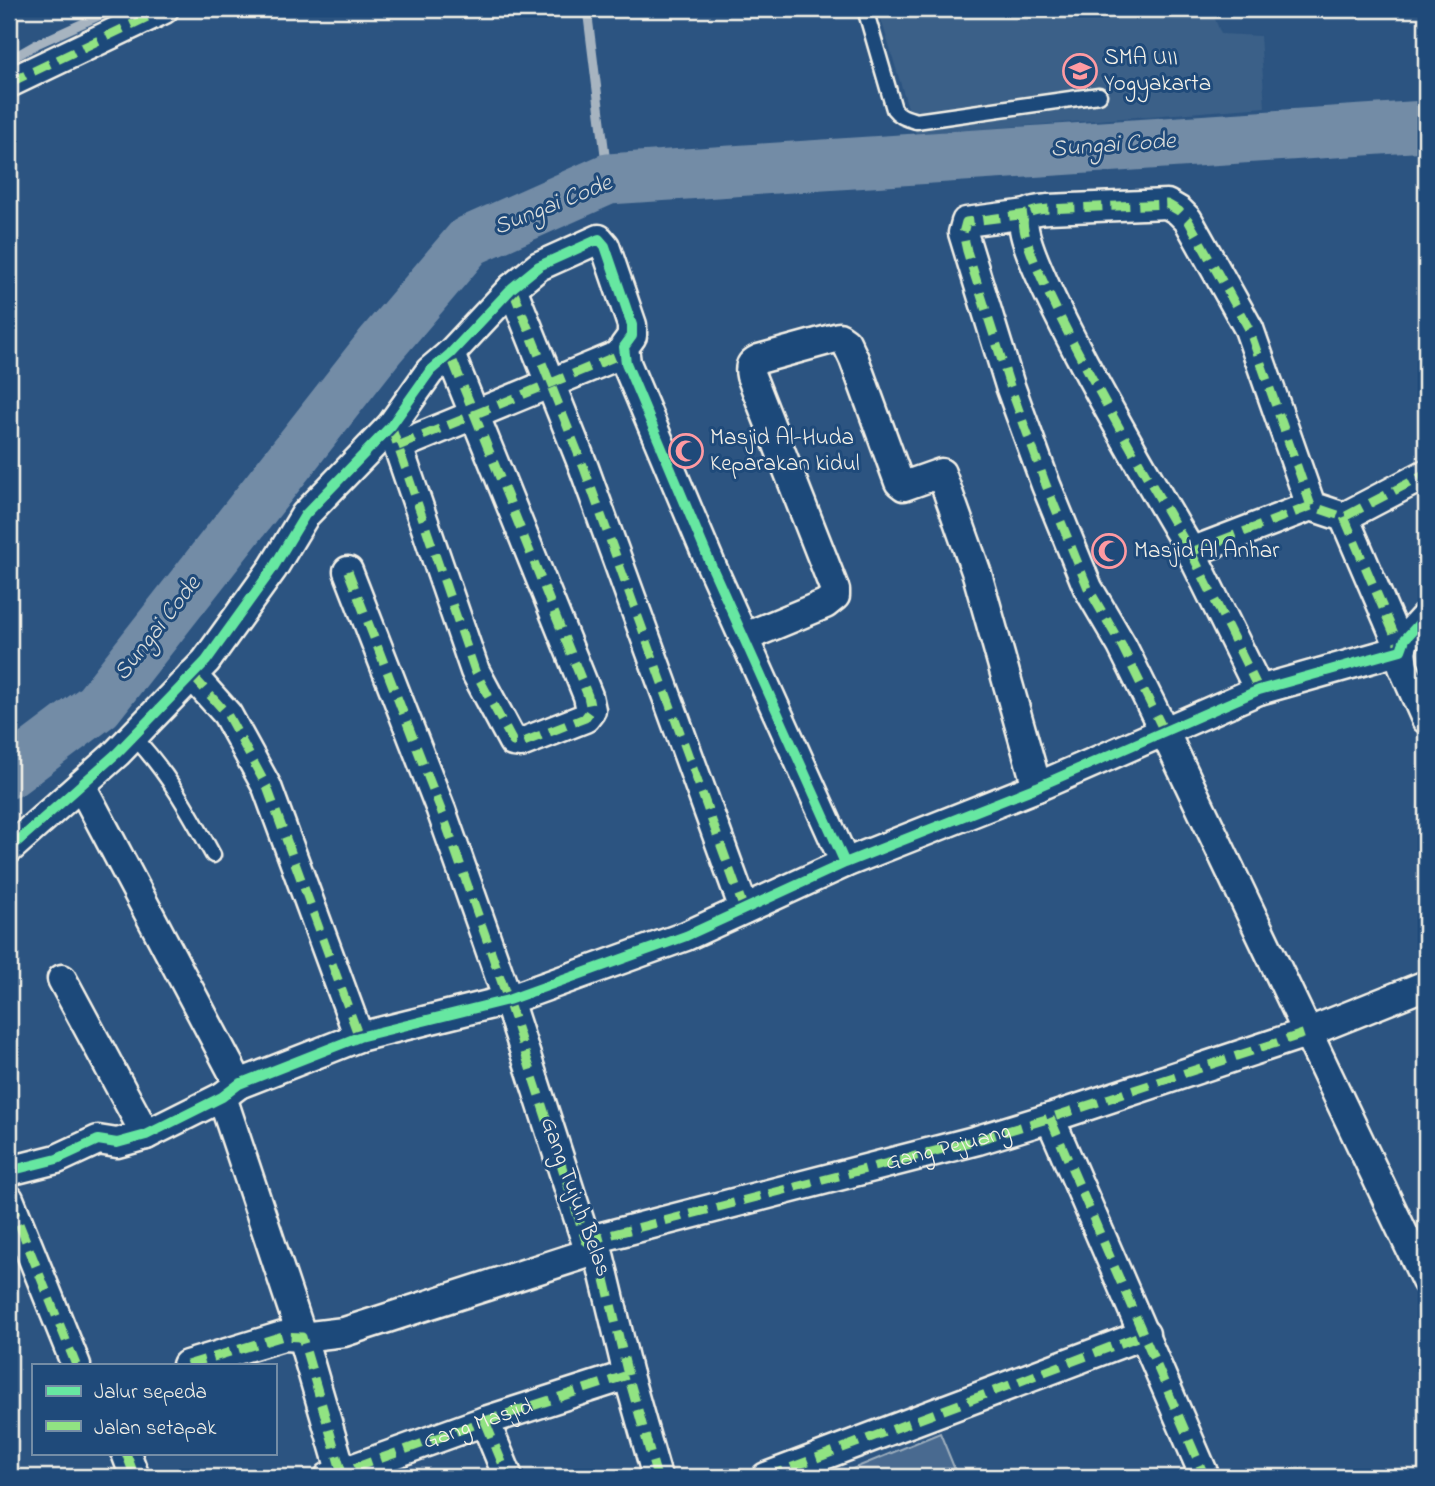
<svg xmlns="http://www.w3.org/2000/svg" width="1435" height="1486" font-family="'Indie Flower',sans-serif">
<style>
.built{fill:#3b6088}
.park{fill:#496b90;stroke:#9eaebc;stroke-width:2}
.lines{fill:none;stroke-linecap:round;stroke-linejoin:round}
.stream{stroke:#a7b4c0;stroke-width:9}
.river{stroke:#738ca6;stroke-width:51}
.lane-casing{stroke:#f4f1e8;stroke-width:19}
.street-casing{stroke:#f4f1e8;stroke-width:33}
.lane{stroke:#1f4a7a;stroke-width:14}
.street{stroke:#1f4a7a;stroke-width:28}
.quiet{stroke:#91e382;stroke-width:9;stroke-dasharray:18 9;stroke-linecap:butt}
.cycleway-casing{stroke:#1f4a7a;stroke-width:15}
.cycleway{stroke:#66e7a1;stroke-width:10}
.labels{text-anchor:middle;dominant-baseline:central;stroke-width:6;stroke-linejoin:round;paint-order:stroke}
.poi-label{font-size:23px;fill:#f4f1e8;stroke:#1f4a7a;text-anchor:start}
.street-label{font-size:23px;fill:#f4f1e8;stroke:#1f4a7a}
.water-label{font-size:24px;font-style:italic;fill:#dadddb;stroke:#1f4a7a}
</style>
<rect width="100%" height="100%" fill="#2c5481"/>
<filter id="ink" filterUnits="userSpaceOnUse"><feTurbulence type="fractalNoise" baseFrequency=".0143" numOctaves="2"/><feDisplacementMap in="SourceGraphic" scale="14" xChannelSelector="R" yChannelSelector="G"/><feConvolveMatrix kernelMatrix="1 2 1 2 8 2 1 2 1" color-interpolation-filters="sRGB"/></filter>
<g filter="url(#ink)">
<!-- built -->
<path class="built" d="M878,9H1211L1221,34L1260,36L1265,107L916,134Z"/>
<!-- park -->
<path class="park" d="M940,1433L958,1477H833Z"/>
<g class="lines">
<!-- stream -->
<path class="stream" d="M587,9L608,179
M9,60L37,44L114,9"/>
<!-- river -->
<path class="river" d="M9,773L98,706L380,346L469,241L608,179L1426,126"/>
<!-- lane casing -->
<g class="lane-casing">
<path id="lane" d="M865,9L894,109C900,117 907,118 916,121L1099,95
M133,736C167,771 190,813 213,855"/>
</g>
<!-- street casing -->
<g class="street-casing">
<g id="street">
<path d="M9,83L164,9"/>
<path d="M1027,214L966,222L963,233L1010,386L1046,485L1088,588L1122,646L1164,731L1426,1281"/>
<path d="M512,288L584,468L744,909"/>
<path d="M391,426L475,671L513,742L521,743L585,718L591,710L588,696L450,354"/>
<path d="M398,446L624,353"/>
<path d="M1311,506L1191,552C1166,509 1012,251 1024,218C1028,210 1040,210 1048,209L1167,204L1179,211L1188,220L1249,329L1311,506L1344,517L1426,474"/>
<path d="M1344,517L1401,650L1403,667L1426,719"/>
<path d="M1191,552L1259,690"/>
<path d="M348,571L441,810L508,1000L586,1241L598,1250L628,1375L657,1477"/>
<path d="M743,638L825,604L835,596V590L751,376C749,367 750,363 759,359L839,337L846,342L854,359L899,482L904,486L941,473L977,574L1037,787"/>
<path d="M192,675L227,714L267,787L359,1037"/>
<path d="M81,785L239,1084"/>
<path d="M9,849L117,753L206,661L273,568L305,515L391,426L430,371L450,354L512,288L539,266L599,239L605,246L632,325V336L624,347L626,363L711,565L845,863"/>
<path d="M62,979L146,1135"/>
<path d="M222,1097L302,1337L343,1477"/>
<path d="M1050,1118L1205,1477"/>
<path d="M9,1171L57,1159L98,1140L117,1143L146,1135L222,1097L239,1084L359,1037L508,1000L686,936L845,863L1037,787L1259,690L1401,650L1405,639L1426,616"/>
<path d="M9,1199L76,1365"/>
<path id="s1" d="M586,1241L978,1140L1050,1118L1306,1033L1426,985"/>
<path d="M187,1365L283,1336L302,1337L344,1332L598,1250"/>
<path d="M485,1421L508,1477"/>
<path d="M126,1453L135,1477"/>
<path id="s2" d="M329,1477L485,1421L628,1375"/>
<path d="M766,1477L1145,1334"/>
</g>
</g>
<!-- lane -->
<use href="#lane" class="lane"/>
<!-- street -->
<use href="#street" class="street"/>
<!-- quiet -->
<path class="quiet" d="M9,83L164,9
M1027,214L966,222L963,233L967,251L1010,386L1046,485L1088,588L1122,646L1164,731
M512,288L584,468L744,909
M391,426L475,671L513,742L521,743L585,718L591,710L588,696L450,354
M398,446L624,353
M1311,506L1191,552C1166,509 1012,251 1024,218C1028,210 1040,210 1048,209L1167,204L1179,211L1188,220L1249,329L1311,506L1344,517L1426,474
M1344,517L1401,650
M1191,552L1259,690
M348,571L441,810L508,1000L586,1241L598,1250L628,1375L657,1477
M192,675L227,714L267,787L359,1037
M1050,1118L1205,1477
M9,1199L76,1365
M586,1241L978,1140L1050,1118L1306,1033
M187,1365L283,1336L302,1337L343,1477
M485,1421L508,1477
M126,1453L135,1477
M329,1477L485,1421L628,1375
M766,1477L1145,1334"/>
<!-- cycleway casing -->
<g class="cycleway-casing">
<path id="cycleway" d="M9,849L117,753L206,661L273,568L305,515L391,426L430,371L450,354L512,288L539,266L599,239L605,246L632,325V336L624,347L626,363L711,565L845,863
M9,1171L57,1159L98,1140L117,1143L146,1135L222,1097L239,1084L359,1037L508,1000L686,936L845,863L1037,787L1259,690L1401,650L1405,639L1426,616"/>
</g>
<!-- cycleway -->
<use href="#cycleway" class="cycleway"/>
</g>
</g>
<!-- icons -->
<defs>
<g id="school-ring" transform="scale(1.75)"><circle r="9.5" fill="#1f4a7a" stroke="#ff9aa2" stroke-width="1.5"/><path d="M0-5L7-2L0 1L-7-2ZM-4 1L0 2.5L4 1V4Q0 6-4 4Z" fill="#ff9aa2"/></g>
<g id="mosque-ring" transform="scale(1.75)"><circle r="9.5" fill="#1f4a7a" stroke="#ff9aa2" stroke-width="1.5"/><path d="M3.5-4.9A6 6 0 1 0 3.5 4.9A5 5 0 1 1 3.5-4.9Z" fill="#ff9aa2"/></g>
</defs>
<g fill-rule="evenodd">
<use href="#school-ring" x="1080" y="71"/>
<use href="#mosque-ring" x="686" y="451"/>
<use href="#mosque-ring" x="1109" y="551"/>
</g>
<g class="labels">
<!-- poi labels -->
<g class="poi-label">
<text x="1104" y="58">SMA UII<tspan x="1104" dy="26">Yogyakarta</tspan></text>
<text x="710" y="438">Masjid Al-Huda<tspan x="710" dy="26">Keparakan kidul</tspan></text>
<text x="1134" y="551">Masjid Al Anhar</text>
</g>
<!-- street labels -->
<g class="street-label">
<text stroke="none"><textPath href="#s1" startOffset="374">Gang Pejuang</textPath></text>
<text transform="translate(575 1197) rotate(70)">Gang Tujuh Belas</text>
<text stroke="none"><textPath href="#s2" startOffset="158">Gang Masjid</textPath></text>
</g>
<!-- water labels -->
<g class="water-label">
<text transform="translate(1113 146) rotate(-4)">Sungai Code</text>
<text transform="translate(553 206) rotate(-22)">Sungai Code</text>
<text transform="translate(158 629) rotate(-52)">Sungai Code</text>
</g>
</g>
<!-- margin -->
<rect width="1435" height="1486" fill="none" stroke="#1f4a7a" stroke-width="35"/>
<rect x="18" y="18" width="1400" height="1451" fill="none" stroke="#f4f1e8" stroke-width="2.5" filter="url(#ink)"/>
<!-- legend -->
<rect x="32" y="1364" width="245" height="91" fill="#1f4a7a" stroke="#748da6" stroke-width="2"/>
<rect x="46" y="1386" width="35" height="10" fill="#66e7a1" stroke="#748da6" stroke-width="2"/>
<text x="94" y="1398" font-size="21" fill="#f4f1e8">Jalur sepeda</text>
<rect x="46" y="1421" width="35" height="10" fill="#91e382" stroke="#748da6" stroke-width="2"/>
<text x="94" y="1434" font-size="21" fill="#f4f1e8">Jalan setapak</text>
</svg>
